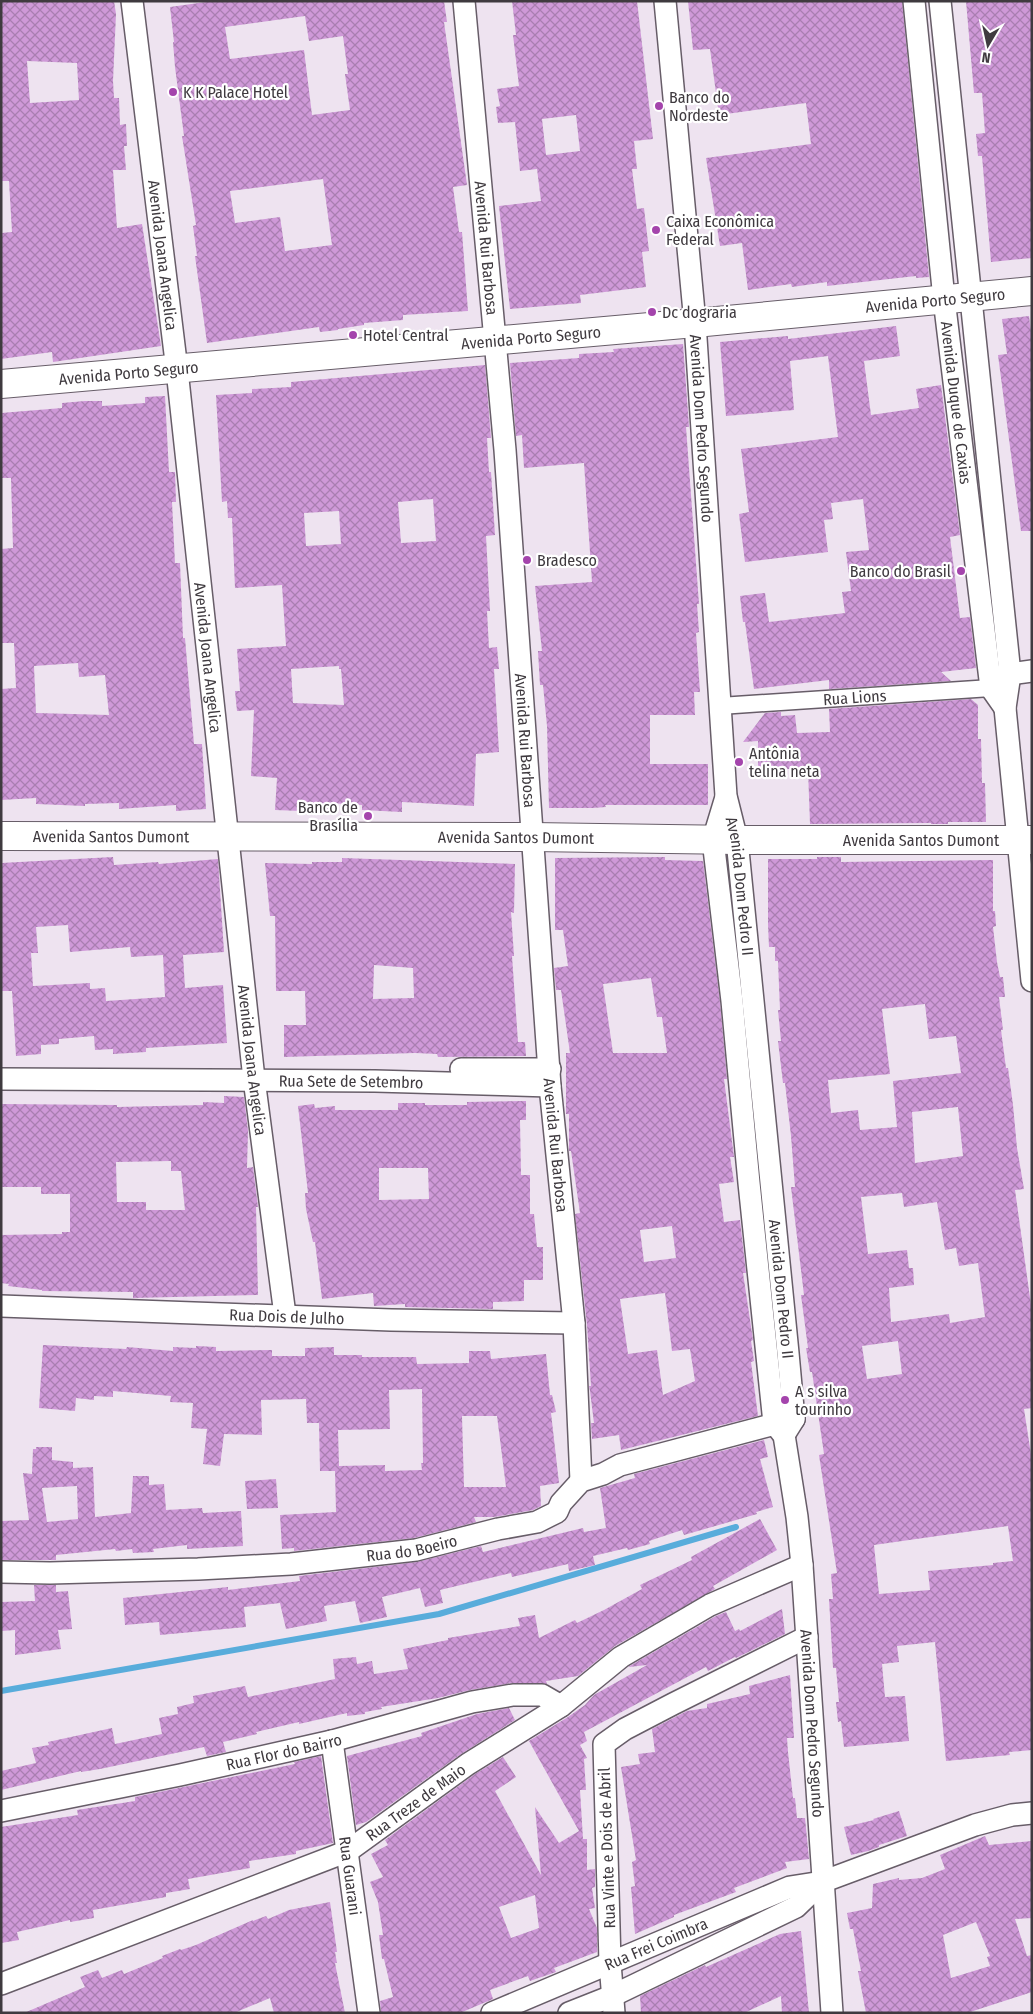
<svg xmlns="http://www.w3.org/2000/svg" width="1033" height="2014" font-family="'Fira Sans Condensed',sans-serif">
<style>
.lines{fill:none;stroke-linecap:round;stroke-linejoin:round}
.stream{stroke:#58acdb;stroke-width:6}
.building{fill:url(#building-cross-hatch);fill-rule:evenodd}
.pedestrian-casing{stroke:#675d68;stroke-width:19}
.minor-casing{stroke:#675d68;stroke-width:24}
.secondary-casing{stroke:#675d68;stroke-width:30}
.pedestrian{stroke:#fff;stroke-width:16}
.minor{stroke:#fff;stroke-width:21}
.secondary{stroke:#fff;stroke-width:28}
.poi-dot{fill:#a444ac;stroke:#fff;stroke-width:2}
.labels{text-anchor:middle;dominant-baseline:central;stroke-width:4.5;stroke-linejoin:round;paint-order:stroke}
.poi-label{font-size:16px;fill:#3f3a3f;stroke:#fff;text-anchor:start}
.street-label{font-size:16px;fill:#3f3a3f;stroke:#fff}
</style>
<defs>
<pattern id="building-cross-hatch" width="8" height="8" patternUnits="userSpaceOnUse" patternTransform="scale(1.25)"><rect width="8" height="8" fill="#cf99d8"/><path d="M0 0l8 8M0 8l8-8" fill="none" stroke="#a97eb1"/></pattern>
</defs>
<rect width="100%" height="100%" fill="#eee3f0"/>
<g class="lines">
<!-- stream -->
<path class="stream" d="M1,1691L439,1614L736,1527"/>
</g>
<!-- building -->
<path class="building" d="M1,1H114L116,14L113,81L114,98H119L120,125L126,124L127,146H124L126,170H113L117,228L142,224L161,346L53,362L52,352L1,359V233L12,232L9,181H1ZM27,61L77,63L79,100L30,103Z
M213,1H444L447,22H444L467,185L453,187L459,232H462L468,311L403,315V320L364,323V325L338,329V330L320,332L319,327L207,343L195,256H197L193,226L196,225L182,136H184L175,67L173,42H174L170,7ZM305,16L309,41L343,36L348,74H345L350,110L312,115L304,50L230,59L225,27ZM323,179L332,245L285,251L280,217L235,223L230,191Z
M512,1H637L653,139L634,141L637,169H632L637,209L644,208L649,251L642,252L646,287L580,295L581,303L510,309L499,206L541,201L537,169L520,171L515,122L498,123L496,107L500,106L497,89L519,86L513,35H516ZM576,115L580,151L546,155L542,119Z
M688,1H902L929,277L916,278V276L827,286V282L792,287L791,284L748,290L742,243L720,246L706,158L811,144L806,103L719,115L710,49L693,50Z
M966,1H1032V258L991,262L982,156H978L976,134L985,133L982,93H974Z
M1029,316L1032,340V531H1021L998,355L1007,354L1002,319Z
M896,326L900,356L864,361L871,415L919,408L916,389L941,385L960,535L950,537L960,618L970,617L976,668L941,672L951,681L829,689V680L754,689L745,622H743L740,596L765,593L769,622L845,613L842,592L851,591L846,552L869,550L863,499L831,503L833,519L824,520L828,552L745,562L739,514L749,512L741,449L838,437L828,356L790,361L794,410L726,416L720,342L788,336V339Z
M683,344L689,427H686L699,604H697L699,632L696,633L700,692H694L695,715H650V764H708V805H605L606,807L593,808H549L547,726L543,685H540L538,651H542L535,586L592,582L584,463L524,468L522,435L516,436L510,363L579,358V354L614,352L613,349Z
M485,365L491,438H487L489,472H491L495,535L486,536L490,611H487L489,648L497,647L499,669H494L499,752L476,754L474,806L402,802V812L362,810V805L329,803L328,812L275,810L277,778L251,776L254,710L237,711L235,691H240L237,649L286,646L282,585L235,588L232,518H228L227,501L222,502L216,395L252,393V389L291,387V382ZM433,499L436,541L401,543L398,502ZM339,511L341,544L306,546L304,513ZM339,666V669H341L344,705L293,703L291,669Z
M165,396L169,472H175L176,502H172L175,563H180L183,638H185L194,744H202L206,809L176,811V805L119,809V803L85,804V806L36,804V798L1,800V689L16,688L14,643H1V549L13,548L11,478H1V413L62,408V403L85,401H102V406L145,403V397ZM78,663L79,677L105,675L109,715L36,713L34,666Z
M971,699L978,705V739H981L982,783H985L986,822H948V824H931V823L810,824L808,769H758V741L743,742L765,713L781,712V716L795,715L797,733L830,732L829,709Z
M113,857L114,865L158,862L159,864L218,859L224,952L183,955L185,988L223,985L227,1043L146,1048V1052L113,1054V1049L95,1050L94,1036L59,1039V1044L41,1045V1054L16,1056L12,991H1V863ZM68,925L70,952L130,947L131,957L163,955L165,997L106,1001L105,988L90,989V983L33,986L31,953H38L36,927Z
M665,857V860L703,861L720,1002L727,1079H724L734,1157H730L734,1182L719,1184L724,1222L740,1220L746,1273H743L753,1340L751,1341L754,1361L751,1362L758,1416L621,1450L619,1435L592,1439L591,1423H594L590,1391L589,1386H591L587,1325L575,1214L580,1213L571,1151H569V1114H566V1053H570L561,990H556L554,968L568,966L563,930H555V858ZM651,978L657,1017H662L667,1053H613L603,984ZM672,1226L676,1258L644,1262L640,1230ZM665,1293L672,1351L690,1349L695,1381L663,1395L657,1350L628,1354L620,1299Z
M817,857H841V862L993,860V911H995L996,926L993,927L997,962L1000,977H1003L1005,997H999L1003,1030H1001L1006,1068H1008L1013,1105L1017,1148L1024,1189L1015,1190L1032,1312V1408L1024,1409L1032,1461V1750L1009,1752L1010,1755L946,1761L935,1642L897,1646L899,1662L882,1664L885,1697L905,1696L909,1741L844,1747L841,1721L838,1722L836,1702H839L836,1668H833L829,1599H833L831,1574L837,1573L819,1455L824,1454L812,1372H810L806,1348H808L801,1295H804L791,1187H795L791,1136L785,1083H783L778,1041H781L778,1010H780L778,961H775V947H769L768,924V859H817ZM925,1004L929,1039L956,1036L961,1073L893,1081L897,1127L860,1130L858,1110L831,1113L828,1080L890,1074L882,1009ZM958,1107L963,1156L915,1163L912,1112ZM902,1193L904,1207L937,1202L945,1250L956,1248L959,1266L978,1263L985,1317L950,1323L949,1314L891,1322L889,1288L914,1285L913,1268H909L907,1250L868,1254L861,1197ZM898,1341L902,1374L867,1379L862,1346ZM1008,1526L1013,1561L993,1563V1565L928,1571L930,1590L879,1594L874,1545Z
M342,858L515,864L514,913L511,912L514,956H512L518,1042H525L526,1056L438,1057L437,1054L415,1053L284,1057V1025H306L305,991H276L275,916H270L265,863L312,864V862H342ZM374,965L413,968L414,998L373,999Z
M224,1096L244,1097L248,1131L247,1168L253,1167L258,1207H256L258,1295L133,1298V1292L42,1291V1290L8,1286L9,1284L1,1283V1235L62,1234V1232H70V1194H41V1187H1V1104L117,1105V1107L203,1105V1102L224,1103ZM171,1161V1171H181L185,1210H146V1202H117L116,1162Z
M526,1101V1120H520L521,1175H530V1214H534L537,1247H543V1280H524V1301L493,1302V1309L405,1307V1304L374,1306L373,1293L322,1299L315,1242H313L306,1209L305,1193H308L298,1106L314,1104L315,1108L335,1106V1110H398V1103H425V1105H467V1102ZM379,1168H428L429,1199L379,1200Z
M43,1345L126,1349L127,1347L173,1351V1347L196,1348V1346L216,1347V1351L272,1350V1356H305V1348L334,1347V1355H362V1357H416L417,1364L469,1363V1351H490L491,1359L546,1354L550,1395H552L556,1412L551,1413L559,1483L540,1486L541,1506L533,1510L494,1517H474L476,1522L414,1538L294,1551V1548L282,1549L280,1515L336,1512L335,1471H320L319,1423H307L306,1399L261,1400L262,1435L224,1434L220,1466L203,1464L207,1429L191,1428L193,1403L170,1402L171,1396L113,1391V1397L94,1396V1400L76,1398L75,1411L39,1408ZM422,1389L423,1463H421L422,1470L385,1471V1465L339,1466L338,1430L390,1429L389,1390ZM462,1416H497L506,1487H464Z
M764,1440L768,1457L760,1459L773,1507L756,1512L757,1514L684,1535L682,1530L649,1541L650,1544L628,1550L627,1548L593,1556L595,1565L569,1571L568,1564L512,1577L511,1573L440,1590L443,1603L425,1607L420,1588L382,1597L387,1617L360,1623L355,1601L324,1606L327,1621L286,1629L280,1603L244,1607L246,1627L160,1635L159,1622L125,1625L123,1598L228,1587V1590L300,1581L299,1576L417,1562L481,1546L483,1552L583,1528L584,1532L606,1528L600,1488L635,1478L634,1474Z
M36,1447H52V1460L73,1462V1468L93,1467L95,1517L131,1513L133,1476H149V1485L164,1484L166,1510L202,1508L203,1513L241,1511L243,1546L187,1549V1545L153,1549L154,1552L133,1553L132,1549L116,1551L115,1549L56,1555V1560H1V1521L29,1520L23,1473L32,1474L33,1449H36ZM77,1486L78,1519L47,1522L42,1488Z
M276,1479L278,1508L247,1509L245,1481Z
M760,1519L777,1550L713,1586L715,1589L615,1646L578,1676L546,1681L547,1684L511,1683L470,1690L438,1698L381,1707L382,1709L365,1712V1714L347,1716V1713L299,1724V1722L256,1732L257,1734L223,1742L226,1752L207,1756L204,1747L100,1769L81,1772V1771L1,1790V1771L36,1763L32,1748L49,1745L48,1742L112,1728L115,1744L162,1734L159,1718L178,1714L177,1707L194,1703L193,1696L245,1686L248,1697L335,1679L333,1659L356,1657L357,1664L372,1661L374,1674L408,1669L403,1649L448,1640V1638L520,1626L518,1618L535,1615L539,1638L575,1620L577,1623L604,1610L642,1589L640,1585L692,1560L691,1557Z
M34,1585H56V1592L68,1591L72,1629L58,1630L61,1649L15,1655V1630L1,1631V1602L35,1601Z
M782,1609L785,1634L736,1658L735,1657L708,1671L706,1667L584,1732L587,1741L580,1745L587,1758L584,1759L586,1790H580L583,1839H587V1870L595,1869V1887L592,1888L595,1908L589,1909L597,1928V1952L554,1968L556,1972L530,1981L528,1976L490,1990L493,1999L460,2013H381L380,2001L393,1997L384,1959H382L379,1935H383L378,1902L370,1882L383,1877L371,1854L388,1845L385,1840L475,1774L503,1757L516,1777L495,1791L541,1875L535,1807L559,1843L579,1831L529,1741L568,1717L585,1705L594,1695L647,1665L628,1667L716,1616L726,1612L735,1631L739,1629L740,1631ZM535,1895L539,1928L511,1938L499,1907Z
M790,1675L794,1738H787L788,1752L793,1798H795L797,1818H805L809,1859L785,1862L787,1868L734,1888L736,1892L674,1915V1917L635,1934L631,1887L635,1886L632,1862L636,1860L621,1767L640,1764L638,1754L655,1752L652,1729L687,1711L707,1708V1704L750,1694L749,1686Z
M509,1708L515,1720L461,1754L366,1822L356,1825L347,1756L422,1736L421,1733L477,1714Z
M321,1756L333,1843L296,1851V1854L249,1861L250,1868L188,1879L190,1889L166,1893V1897L93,1910L94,1918L70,1922V1920L17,1932L19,1940L1,1943V1827L78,1815L77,1810L135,1801V1797L295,1764L294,1762Z
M899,1811L907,1836L879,1845V1847L868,1851L851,1855L844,1827L874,1820L873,1819Z
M985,1836L989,1845L1032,1841V1918L1015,1919L1027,1956L1032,1955V1992L967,2013H866L858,1971H861L853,1929H850L847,1913L872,1908L873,1884L899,1878V1880L922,1878L945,1869L940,1855ZM976,1922L990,1956L987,1957L990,1966L951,1978L943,1935Z
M330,1902L337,1952H335L337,1963H335L345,2013H274L270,1998L234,2013H24L85,1987L80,1977L98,1970L102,1978L122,1970L124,1974L163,1958L162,1956L180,1949L181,1950L196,1945L253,1920V1921L266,1916L268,1919L289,1910Z
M801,1931L809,2013H782L781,1996L744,2013H641L640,1996L705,1965L706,1967L780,1934Z"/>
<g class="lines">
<!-- pedestrian casing -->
<g class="pedestrian-casing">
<g id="pedestrian">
<path id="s1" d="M720,706L991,688"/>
</g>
</g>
<!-- minor casing -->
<g class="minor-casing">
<g id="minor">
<path id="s2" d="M132,1L177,370L254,1079L285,1315"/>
<path id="s3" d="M464,1L505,450L550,1086L574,1323L581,1481"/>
<path id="s4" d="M665,1L695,323L726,796L737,840L788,1353L794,1419L784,1435"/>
<path id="s5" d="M914,1L944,299L991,688L1005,708"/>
<path d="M940,1L1010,674L1005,708L1032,981"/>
<path d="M999,682L1010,674L1032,671"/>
<path d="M726,797L713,840L732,1001L749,1183L774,1423L782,1433"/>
<path d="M461,1069H550"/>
<path id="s6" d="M1,1079L375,1081L550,1086"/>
<path id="s7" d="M1,1306L391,1320L574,1323"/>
<path id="s8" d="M784,1435L797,1517L802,1565L832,2013"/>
<path id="s9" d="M1,1572L50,1573L198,1569L291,1564L416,1550L498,1529L537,1522L557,1512L561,1503L581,1481L603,1474L620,1465L794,1419"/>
<path id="s10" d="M332,1741L369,2013"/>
<path id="s11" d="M1,1811L180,1775L332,1741L472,1702L513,1695H542L561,1706"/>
<path id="s12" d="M1,1984L348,1851L468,1764L561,1706L621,1657L710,1605L802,1565"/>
<path id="s13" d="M492,2013L790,1887L822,1882L975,1825L1012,1815L1032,1813"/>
<path d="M569,2013L612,1996L796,1907L822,1882"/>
<path d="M614,2013L610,1963L604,1744L625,1729L673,1704L807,1637"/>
</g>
</g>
<!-- secondary casing -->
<g class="secondary-casing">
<g id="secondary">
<path id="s14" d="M1,384L695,323L1032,291"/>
<path id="s15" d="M1,836L532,837L737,840H1032"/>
</g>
</g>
<!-- pedestrian -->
<use href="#pedestrian" class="pedestrian"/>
<!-- minor -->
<use href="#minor" class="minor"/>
<!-- secondary -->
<use href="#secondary" class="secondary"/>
</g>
<!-- markers -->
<g class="poi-dot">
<circle cx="173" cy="92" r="5"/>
<circle cx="659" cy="106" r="5"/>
<circle cx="656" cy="230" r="5"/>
<circle cx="652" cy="312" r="5"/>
<circle cx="353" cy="335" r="5"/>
<circle cx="527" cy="560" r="5"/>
<circle cx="961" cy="571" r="5"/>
<circle cx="739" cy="762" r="5"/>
<circle cx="368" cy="816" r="5"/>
<circle cx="785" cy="1400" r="5"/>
</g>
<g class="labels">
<!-- poi labels -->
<g class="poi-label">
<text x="183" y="92">K K Palace Hotel</text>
<text x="669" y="97">Banco do<tspan x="669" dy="18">Nordeste</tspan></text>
<text x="666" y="221">Caixa Econômica<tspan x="666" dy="18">Federal</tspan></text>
<text x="662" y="312">Dc dograria</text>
<text x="363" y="335">Hotel Central</text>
<text x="537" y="560">Bradesco</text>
<text x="951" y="571" text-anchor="end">Banco do Brasil</text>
<text x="749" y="753">Antônia<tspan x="749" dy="18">telina neta</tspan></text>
<text x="358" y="807" text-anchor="end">Banco de<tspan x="358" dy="18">Brasília</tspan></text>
<text x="795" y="1391">A s silva<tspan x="795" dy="18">tourinho</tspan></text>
</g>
<!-- street labels -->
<g class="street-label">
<text stroke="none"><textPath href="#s3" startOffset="248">Avenida Rui Barbosa</textPath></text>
<text stroke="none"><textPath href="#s2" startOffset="256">Avenida Joana Angelica</textPath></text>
<text stroke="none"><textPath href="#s14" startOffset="938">Avenida Porto Seguro</textPath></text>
<text stroke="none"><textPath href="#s14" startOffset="532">Avenida Porto Seguro</textPath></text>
<text stroke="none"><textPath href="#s14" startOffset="128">Avenida Porto Seguro</textPath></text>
<text stroke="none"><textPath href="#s5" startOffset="404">Avenida Duque de Caxias</textPath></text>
<text stroke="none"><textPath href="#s4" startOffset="429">Avenida Dom Pedro Segundo</textPath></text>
<text stroke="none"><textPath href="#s2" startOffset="661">Avenida Joana Angelica</textPath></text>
<text stroke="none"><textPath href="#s1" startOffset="135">Rua Lions</textPath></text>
<text stroke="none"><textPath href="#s3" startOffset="742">Avenida Rui Barbosa</textPath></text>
<text stroke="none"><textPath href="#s15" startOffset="110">Avenida Santos Dumont</textPath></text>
<text stroke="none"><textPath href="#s15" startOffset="515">Avenida Santos Dumont</textPath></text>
<text stroke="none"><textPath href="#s15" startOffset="920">Avenida Santos Dumont</textPath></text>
<text stroke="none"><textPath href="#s4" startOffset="889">Avenida Dom Pedro II</textPath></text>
<text stroke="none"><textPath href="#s2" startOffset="1066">Avenida Joana Angelica</textPath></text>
<text stroke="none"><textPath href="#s6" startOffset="350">Rua Sete de Setembro</textPath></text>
<text stroke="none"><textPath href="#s3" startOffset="1148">Avenida Rui Barbosa</textPath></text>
<text stroke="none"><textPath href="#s4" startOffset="1294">Avenida Dom Pedro II</textPath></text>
<text stroke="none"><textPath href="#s7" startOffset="286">Rua Dois de Julho</textPath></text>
<text stroke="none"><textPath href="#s9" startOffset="412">Rua do Boeiro</textPath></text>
<text stroke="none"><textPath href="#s8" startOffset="290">Avenida Dom Pedro Segundo</textPath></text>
<text stroke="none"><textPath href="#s11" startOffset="289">Rua Flor do Bairro</textPath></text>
<text stroke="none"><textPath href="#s12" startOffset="455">Rua Treze de Maio</textPath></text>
<text transform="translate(607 1848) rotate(-92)">Rua Vinte e Dois de Abril</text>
<text stroke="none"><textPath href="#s10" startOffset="136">Rua Guarani</textPath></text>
<text stroke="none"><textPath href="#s13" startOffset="178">Rua Frei Coimbra</textPath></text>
</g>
</g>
<!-- border -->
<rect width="1033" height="2014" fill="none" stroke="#3f3a3f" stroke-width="5"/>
<!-- north arrow -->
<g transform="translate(988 45) rotate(189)" stroke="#ffffff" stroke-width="4" paint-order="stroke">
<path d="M0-4L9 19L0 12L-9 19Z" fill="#3f3a3f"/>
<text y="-8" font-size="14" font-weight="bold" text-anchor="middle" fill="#3f3a3f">N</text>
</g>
</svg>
